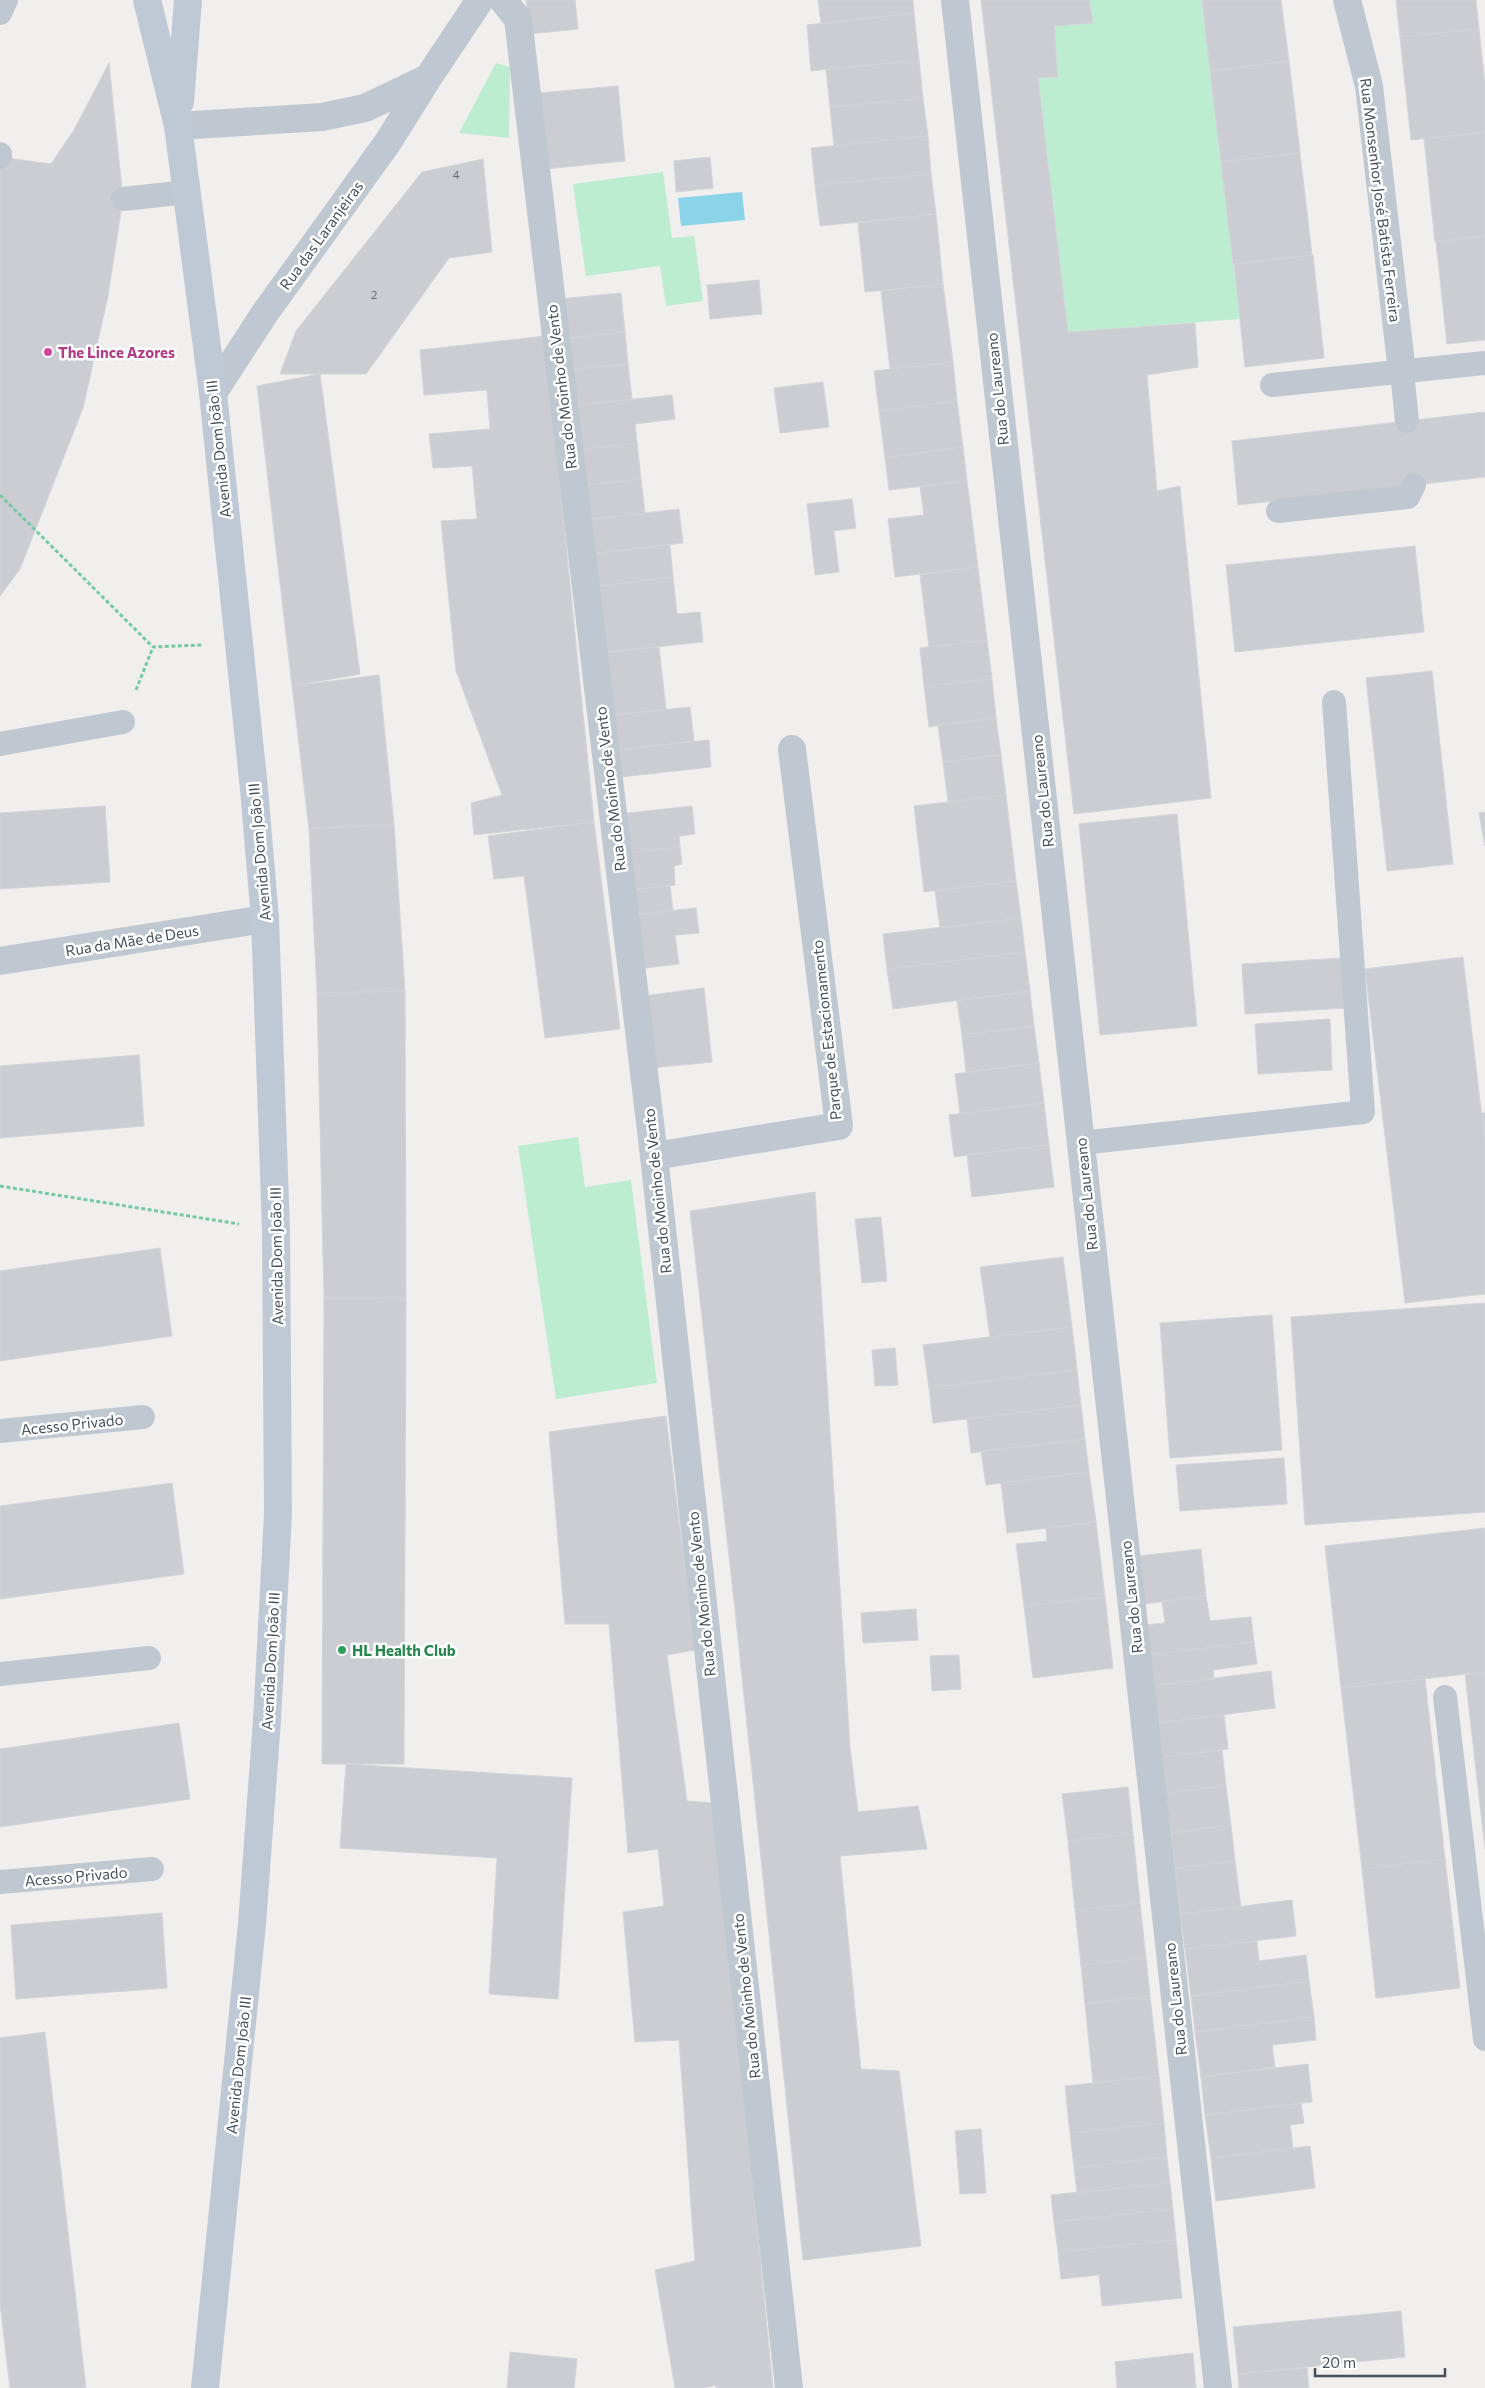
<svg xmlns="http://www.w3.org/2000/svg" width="1485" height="2388" font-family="Commissioner,sans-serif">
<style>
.green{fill:#bdedd1}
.water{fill:#8bd3e9}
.building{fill:#cbcdd3;stroke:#d2d4d9}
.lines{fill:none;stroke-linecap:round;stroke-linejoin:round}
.path{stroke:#76caa3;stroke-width:3;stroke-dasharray:4 2.5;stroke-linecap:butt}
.service{stroke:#bfc8d0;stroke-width:24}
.minor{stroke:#bfc8d0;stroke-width:28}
.secondary{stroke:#bfc9d5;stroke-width:28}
.hotel-dot{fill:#d1479c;stroke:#fff;stroke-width:2}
.leisure-dot{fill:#2e9e5b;stroke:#fff;stroke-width:2}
.labels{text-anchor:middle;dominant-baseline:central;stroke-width:5;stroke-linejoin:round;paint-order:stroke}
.number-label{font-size:12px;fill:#687079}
.street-label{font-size:15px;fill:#47515b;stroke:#fff}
.hotel-label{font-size:15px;font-weight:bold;fill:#b23c85;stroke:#fff;text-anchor:start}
.leisure-label{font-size:15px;font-weight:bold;fill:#27864d;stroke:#fff;text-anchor:start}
</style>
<rect width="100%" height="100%" fill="#f1eeee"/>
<!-- green -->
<path class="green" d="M1089,0H1202L1240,319L1068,332L1038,78L1058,77L1054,26L1093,23Z
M496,63L510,67L509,138L459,133Z
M663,172L672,238L694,236L703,301L666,306L660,266L586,276L573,184Z
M578,1137L585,1187L631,1180L657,1383L556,1399L518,1146Z"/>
<!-- water -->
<path class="water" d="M742,192L745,220L681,226L678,198Z"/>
<!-- building -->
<path class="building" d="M526,0H575L578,29L529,34Z
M818,0H913L914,13L821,24Z
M981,0H1089L1093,23L1054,26L1058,77L1038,78L1068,332L1195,323L1198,367L1147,375L1157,491L1180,486L1211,798L1074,814Z
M1202,0H1281L1289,61L1210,71Z
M1396,0H1476L1479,29L1400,37Z
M914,13L919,60L811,71L807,25Z
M1479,29L1485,85V132L1411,140L1400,37Z
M919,60L923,98L830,107L826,70Z
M1289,61L1300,153L1221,162L1210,71Z
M109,63L123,199L108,296L83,408L20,569L0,596V157L51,164L74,130Z
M618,86L625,161L545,169L538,93Z
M923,98L928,136L834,146L830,107Z
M1485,132V236L1435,242L1424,139Z
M928,136L931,174L815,185L811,148Z
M1300,153L1312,255L1233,264L1221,162Z
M710,157L713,188L676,192L674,161Z
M483,159L492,252L449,258L366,374H280L296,331L422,172Z
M931,174L936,214L820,226L815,185Z
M936,214L943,284L865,292L858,223Z
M1485,236V340L1447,344L1436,242Z
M1313,255L1324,358L1245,367L1234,264Z
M759,280L762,314L710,319L707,285Z
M943,284L953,362L890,369L881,291Z
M621,293L625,332L564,339L559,299Z
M625,332L628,364L567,370L564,339Z
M545,336L594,822L474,835L471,803L502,795L456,671L441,521L477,519L472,466L433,468L429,434L490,429L487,390L424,395L420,350Z
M953,362L957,401L879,411L874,371Z
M628,364L632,399L571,406L567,370Z
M320,374L360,674L292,686L257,386Z
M823,382L829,427L780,433L774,388Z
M672,395L675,419L635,424L637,443L576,450L571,406Z
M957,401L963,447L885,458L879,411Z
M1485,412V477L1238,505L1232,441Z
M637,443L641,479L580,486L576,450Z
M963,447L967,481L889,490L885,458Z
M641,479L645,513L584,520L580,486Z
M967,481L978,567L895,577L888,519L924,515L920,486Z
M852,499L856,528L834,531L839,572L815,575L807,504Z
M679,509L683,543L588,554L584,520Z
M670,545L673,577L591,587L588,554Z
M1415,546L1424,632L1235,652L1226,565Z
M978,567L987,640L929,647L920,575Z
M673,577L677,614L700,612L703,642L598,653L591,587Z
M987,640L992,679L924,686L920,648Z
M659,647L666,709L605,716L598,653Z
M1432,671L1453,864L1387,871L1366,678Z
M379,675L394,824L309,829L292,686Z
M992,679L996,718L929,727L924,686Z
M690,707L694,741L609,751L605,716Z
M996,718L1001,755L943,762L938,725Z
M709,740L711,767L612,778L609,751Z
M1001,755L1006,795L948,802L943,762Z
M1006,795L1016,881L924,892L914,806Z
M105,806L110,882L0,889V813Z
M692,806L695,834L679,836L680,847L624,853L619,814Z
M1485,812V846L1479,813Z
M1177,814L1197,1026L1100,1035L1079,824Z
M594,822L620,1029L545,1038L524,876L494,879L488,836Z
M394,824L405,991L317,993L309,829Z
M680,847L682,864L674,866L675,885L628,890L624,853Z
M1016,881L1021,918L940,928L935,891Z
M670,886L673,911L631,915L628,890Z
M696,908L699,933L675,935L679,964L636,969L631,915Z
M1021,918L1025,952L887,969L883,934Z
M1025,952L1030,991L893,1009L887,969Z
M1463,957L1485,1143V1294L1405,1303L1365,969Z
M1342,958L1346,1008L1245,1014L1242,964Z
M704,988L712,1062L651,1068L643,996Z
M405,991L406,1299L324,1298L317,993Z
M1030,991L1034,1026L962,1035L957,1001Z
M1330,1019L1332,1070L1258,1074L1255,1024Z
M1034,1026L1039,1063L966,1072L962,1035Z
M139,1055L144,1126L0,1138V1066Z
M1039,1063L1044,1103L960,1114L955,1074Z
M1044,1103L1049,1145L954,1157L949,1115Z
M1482,1113H1485V1143Z
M1049,1145L1054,1187L972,1197L967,1155Z
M815,1192L850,1747L858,1812L918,1806L927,1849L840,1856L861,2069L899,2071L921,2246L803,2260L735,1610L690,1211Z
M881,1217L887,1281L862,1283L855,1219Z
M160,1248L172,1336L0,1361V1271Z
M1063,1257L1072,1327L990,1337L980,1267Z
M324,1298L406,1299L404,1764H322Z
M1485,1303V1512L1305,1525L1291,1317Z
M1272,1315L1282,1450L1170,1458L1160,1323Z
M1072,1327L1077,1370L929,1388L923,1345Z
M895,1348L898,1385L875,1386L872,1350Z
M1077,1370L1081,1405L933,1423L929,1388Z
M1081,1405L1085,1439L971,1453L967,1419Z
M666,1416L695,1650L667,1655L687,1801L715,1803L773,2388H716V2385L705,2388H675L655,2270L695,2261L679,2040L635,2042L623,1912L664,1906L658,1849L628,1853L609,1624H565L549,1432Z
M1085,1439L1089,1472L986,1485L981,1451Z
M1284,1458L1287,1504L1180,1511L1176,1465Z
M1089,1472L1096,1522L1007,1533L1001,1483Z
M172,1483L184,1574L0,1599V1506Z
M1096,1522L1105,1597L1024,1606L1016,1544L1047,1541L1046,1528Z
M1485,1528V1672L1341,1688L1325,1546Z
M1201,1549L1206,1596L1145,1604L1139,1556Z
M1206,1596L1210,1621L1251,1617L1254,1642L1148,1655L1145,1625L1165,1623L1162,1601Z
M1105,1597L1113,1668L1033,1678L1024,1606Z
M916,1609L918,1640L863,1643L861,1613Z
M1254,1642L1257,1664L1213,1670L1214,1679L1152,1686L1148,1655Z
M959,1655L961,1689L932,1691L930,1656Z
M1271,1671L1275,1708L1157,1723L1152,1686Z
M1485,1672V1849L1465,1674Z
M1425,1679L1445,1859L1362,1869L1341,1688Z
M1224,1715L1228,1749L1161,1757L1157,1723Z
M179,1723L190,1799L0,1827V1749Z
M1222,1750L1226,1786L1166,1793L1161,1757Z
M346,1764L572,1778L558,1999L489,1994L497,1858L340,1848Z
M1226,1786L1231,1825L1171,1833L1166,1793Z
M1128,1787L1133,1834L1068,1841L1062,1794Z
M1231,1825L1235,1861L1175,1868L1171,1833Z
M1133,1834L1140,1903L1075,1910L1068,1841Z
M1445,1859L1460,1988L1376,1998L1362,1869Z
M1235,1861L1241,1907L1180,1914L1175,1868Z
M1292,1900L1296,1936L1185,1949L1180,1914Z
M1140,1903L1146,1958L1081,1965L1075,1910Z
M162,1913L167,1988L16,1999L11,1925Z
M1257,1941L1259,1961L1306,1955L1309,1981L1191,1996L1185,1949Z
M1146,1958L1150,1996L1085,2004L1081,1965Z
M1309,1981L1314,2017L1195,2032L1191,1996Z
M1150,1996L1159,2076L1093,2083L1085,2004Z
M1314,2017L1316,2040L1272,2045L1275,2067L1201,2077L1195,2032Z
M45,2032L86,2388H10L0,2304V2038Z
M1308,2064L1312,2102L1205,2115L1201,2077Z
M1159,2076L1164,2123L1070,2133L1065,2086Z
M1301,2103L1304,2123L1290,2125L1293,2148L1211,2158L1205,2115Z
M1164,2123L1167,2157L1074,2168L1070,2133Z
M981,2129L986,2193L960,2194L955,2131Z
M1310,2146L1315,2188L1216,2201L1211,2158Z
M1167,2157L1170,2183L1077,2193L1074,2168Z
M1170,2183L1173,2209L1054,2222L1051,2195Z
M1173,2209L1176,2240L1058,2252L1054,2222Z
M1176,2240L1182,2298L1102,2306L1099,2275L1061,2279L1058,2252Z
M1401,2311L1405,2357L1238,2374L1233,2327Z
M510,2352L577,2359L574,2388H507Z
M1193,2353L1196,2388H1117L1115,2362Z
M1307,2368L1309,2388H1239L1238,2374Z"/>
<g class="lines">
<!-- path -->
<path class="path" d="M0,495L153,647L203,645
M136,690L153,647
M0,1186L239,1224"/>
<!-- service -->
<path class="service" d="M0,13L6,0
M0,154V157
M123,199L187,192
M1402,372L1407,421
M1272,385L1485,363
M1278,511L1408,497L1414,485
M0,744L123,722
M1081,1143L1363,1112L1334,702
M0,1431L143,1417
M0,1674L149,1658
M1445,1697L1485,2039
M0,1882L152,1869"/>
<!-- minor -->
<path class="minor" d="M503,0L518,19L654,1156L789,2388
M955,0L1218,2388
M1347,0L1369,86L1402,372
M178,126L322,117L365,108L428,78
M213,393L265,313L388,142L428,78L480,0
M0,961L265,919
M654,1156L839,1126L792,749"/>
<!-- secondary -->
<path class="secondary" d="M147,0L178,126L213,393L254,789L265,919L276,1230L278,1514L267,1720L252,1924L205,2388
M180,102L188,0"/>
</g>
<!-- markers -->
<circle class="hotel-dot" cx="48" cy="352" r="5"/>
<circle class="leisure-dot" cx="342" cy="1650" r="5"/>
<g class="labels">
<!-- number labels -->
<g class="number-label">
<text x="456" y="174">4</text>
<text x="374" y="294">2</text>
</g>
<!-- street labels -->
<g class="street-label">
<text transform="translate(1381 200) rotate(83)">Rua Monsenhor José Batista Ferreira</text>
<text transform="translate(321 235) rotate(-54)">Rua das Laranjeiras</text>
<text transform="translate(561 387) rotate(-97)">Rua do Moinho de Vento</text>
<text transform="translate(997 389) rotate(-96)">Rua do Laureano</text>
<text transform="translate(218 449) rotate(-96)">Avenida Dom João III</text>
<text transform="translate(610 789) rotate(-97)">Rua do Moinho de Vento</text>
<text transform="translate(1042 791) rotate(-96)">Rua do Laureano</text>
<text transform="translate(259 852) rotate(-95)">Avenida Dom João III</text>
<text transform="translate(132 940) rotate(-9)">Rua da Mãe de Deus</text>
<text transform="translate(826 1030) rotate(-96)">Parque de Estacionamento</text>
<text transform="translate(657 1191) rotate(-96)">Rua do Moinho de Vento</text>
<text transform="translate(1086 1194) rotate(-96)">Rua do Laureano</text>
<text transform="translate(276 1256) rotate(-91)">Avenida Dom João III</text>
<text transform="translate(72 1424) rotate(-6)">Acesso Privado</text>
<text transform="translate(701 1594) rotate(-96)">Rua do Moinho de Vento</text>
<text transform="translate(1131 1597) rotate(-96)">Rua do Laureano</text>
<text transform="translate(270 1661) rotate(-87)">Avenida Dom João III</text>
<text transform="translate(76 1876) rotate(-5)">Acesso Privado</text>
<text transform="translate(746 1996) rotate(-96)">Rua do Moinho de Vento</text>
<text transform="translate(1175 1999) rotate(-96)">Rua do Laureano</text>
<text transform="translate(238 2065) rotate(-84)">Avenida Dom João III</text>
</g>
<!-- hotel labels -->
<g class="hotel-label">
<text x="58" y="352">The Lince Azores</text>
</g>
<!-- leisure labels -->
<g class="leisure-label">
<text x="352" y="1650">HL Health Club</text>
</g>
</g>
<!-- scale -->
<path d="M1315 2368v8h130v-8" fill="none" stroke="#47515b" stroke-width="2.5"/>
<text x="1322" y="2368" font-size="15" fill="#47515b" stroke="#ffffff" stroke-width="4" paint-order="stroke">20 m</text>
</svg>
